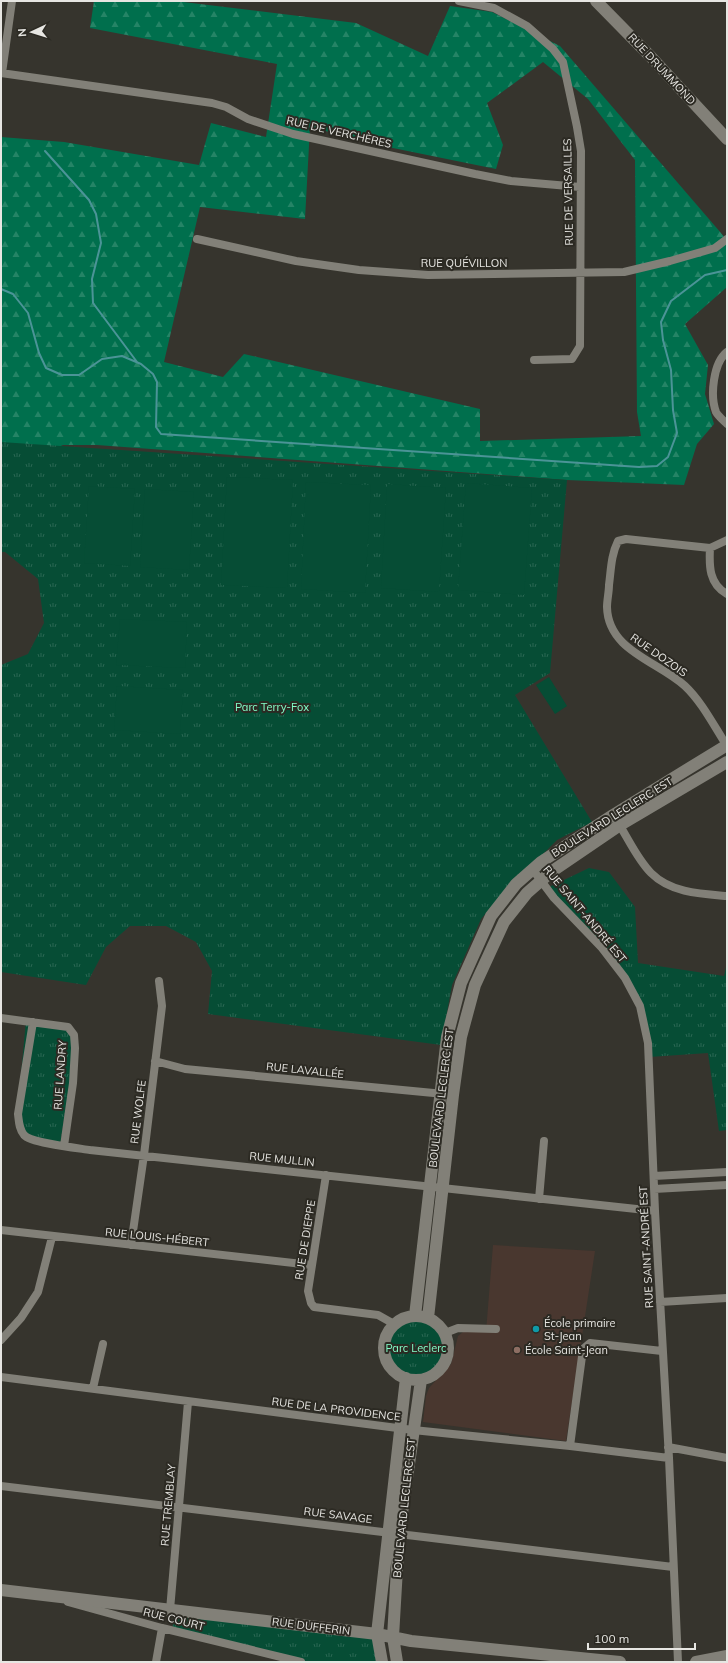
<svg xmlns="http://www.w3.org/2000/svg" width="728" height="1663" font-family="Mulish,sans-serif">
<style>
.education{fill:#49372f}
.forest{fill:url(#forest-firs);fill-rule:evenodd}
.park{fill:url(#park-tufts)}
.garden{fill:#064d35}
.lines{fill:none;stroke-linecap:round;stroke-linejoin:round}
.stream{stroke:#4b9497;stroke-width:2}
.street{stroke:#828078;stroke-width:8}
.secondary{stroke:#828078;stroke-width:12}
.culture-dot{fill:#0f9aa8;stroke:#2c2a23;stroke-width:1.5}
.education-dot{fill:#8d6e63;stroke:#2c2a23;stroke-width:1.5}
.labels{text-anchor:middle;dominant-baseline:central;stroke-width:4;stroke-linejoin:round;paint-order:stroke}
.street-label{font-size:11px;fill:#e7e6e2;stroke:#2c2a23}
.park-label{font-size:11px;fill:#83fec9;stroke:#2c2a23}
.poi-label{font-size:11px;fill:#e7e6e2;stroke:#2c2a23;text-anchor:start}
</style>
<defs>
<pattern id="forest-firs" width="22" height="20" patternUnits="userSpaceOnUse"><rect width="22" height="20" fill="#006f4d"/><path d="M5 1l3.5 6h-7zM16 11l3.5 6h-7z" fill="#258466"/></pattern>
<pattern id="park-tufts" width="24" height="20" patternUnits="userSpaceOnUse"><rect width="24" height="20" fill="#064d35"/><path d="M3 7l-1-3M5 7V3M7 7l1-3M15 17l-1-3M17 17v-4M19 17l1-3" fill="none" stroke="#2a6752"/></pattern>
</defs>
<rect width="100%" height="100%" fill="#36342d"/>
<!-- education -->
<path class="education" d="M493,1245L595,1251L566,1441L423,1422L426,1396L429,1388L451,1364L458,1336L463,1332H486Z"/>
<!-- forest -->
<path class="forest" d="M94,1H175L356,23L428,56L450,6L492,12L560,46L727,240V287L685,324L708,365L705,394L714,424L697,444L684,485L567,480L97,445H63L23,462L1,461V137L64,142L199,165L211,123L266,137L277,64L90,28ZM543,62L588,99L635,160L637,412L641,436L480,441V409L244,354L223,377L164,362L200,207L305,219L310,127L388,147L496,169L503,145L487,103Z"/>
<!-- park -->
<path class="park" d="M1,442L567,480L550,673L515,695L592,822L557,840L496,901L481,919L452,985L441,1045L208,1014L212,971L196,942L166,926H130L106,947L86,985L1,972V665L28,654L44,623L38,579L5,552H1Z
M589,868L609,872L635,907L638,963L724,976L727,963V1130L719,1131L708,1053L649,1057L640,1006L625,978L547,888Z
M26,1020L75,1031L74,1053L60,1145L30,1143L17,1118Z
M384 1348a32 32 0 1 1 64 0a32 32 0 1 1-64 0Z
M175,1610L377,1634L381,1662H305L172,1630Z"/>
<!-- garden -->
<path class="garden" d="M227,477L293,480L287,588L221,585Z
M306,482L371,485L365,593L301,589Z
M466,483L532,488L524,595L458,590Z
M387,484L446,488L439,592L381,588Z
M89,486L135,489L130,566L84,563Z
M145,489L194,492L189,570L140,567Z
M120,619L187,622L185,668L116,665Z
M549,677L567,706L555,714L536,685Z
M117,686L183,690L180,734L114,730Z"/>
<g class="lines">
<!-- stream -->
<path class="stream" d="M45,151L89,200L96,214L101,243L92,279L93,303L137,362
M1,289L13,294L28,313L39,353L46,368L62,375H79L102,359L122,356L141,364L153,374L157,382L156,427L161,434L639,467L657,466L668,457L677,433L673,410L671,370L663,340L661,322L671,301L705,275L727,270"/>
<!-- street -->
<path class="street" d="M459,1L494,8L527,26L553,49L563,62L577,127L581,151L580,346L572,359L534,360
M1,73L212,103L226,107L248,119L293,134L475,174L511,181L580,187
M2,73L12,1
M197,239L296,261L359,270L428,275L624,272L670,261L715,248L727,239
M727,352C713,363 710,396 716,412C718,416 724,421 727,424
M727,540L710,548L626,539L618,541C611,555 611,570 609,585C609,592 607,600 607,607C608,651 658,661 685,686C702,702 714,726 727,746
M710,548C709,566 709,584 727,594
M617,821C628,838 637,859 651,873C671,893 701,894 727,896
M533,870L554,898L602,948L625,978L640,1006L648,1043L655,1211L669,1458L678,1662
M1,1018L68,1027L74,1035L75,1048L73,1083L64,1146
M33,1022L18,1114C19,1122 19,1129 24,1135C31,1143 77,1148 90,1150L655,1211
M155,1061L185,1069L444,1094
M326,1175L308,1291L311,1303L314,1307L378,1315L394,1324
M654,1176L727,1172
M654,1189L727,1185
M539,1199L544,1141
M1,1230L311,1265
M131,1245L144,1155L162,1006L159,981
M660,1302L727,1298
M445,1333L458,1328L496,1329
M1,1340L21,1318L38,1292L52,1237
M1,1377L413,1430L570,1446L669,1458
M93,1388L103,1344
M570,1446L583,1349L590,1343L662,1351
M668,1447L727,1458
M1,1486L673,1567
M68,1602L162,1628L301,1662
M170,1610L188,1402
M156,1662L162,1628"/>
<!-- secondary -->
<path class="secondary" d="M596,1L651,57L727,139
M415,1316L447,1037L461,983L491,916L516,884L541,862L613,815L727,745
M384 1348a32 32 0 1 1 64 0a32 32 0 1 1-64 0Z
M428,1318L453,1095L461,1037L475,985L504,922L527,893L551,872L620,825L727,762
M1,1590L377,1634L411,1641L620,1662
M382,1662L377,1634L406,1378
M397,1662L393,1637L399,1534L421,1380
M696,1662L727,1656"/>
</g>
<!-- markers -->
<circle class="culture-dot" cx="536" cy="1329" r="4"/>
<circle class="education-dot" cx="517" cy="1350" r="4"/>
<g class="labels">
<!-- street labels -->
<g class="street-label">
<text transform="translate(662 69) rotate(47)">RUE DRUMMOND</text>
<text transform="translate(339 132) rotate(13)">RUE DE VERCHÈRES</text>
<text transform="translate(568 192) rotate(-91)">RUE DE VERSAILLES</text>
<text x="464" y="263">RUE QUÉVILLON</text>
<text transform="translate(659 655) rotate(35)">RUE DOZOIS</text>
<text transform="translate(612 817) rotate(-32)">BOULEVARD LECLERC EST</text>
<text transform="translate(585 914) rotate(50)">RUE SAINT-ANDRÉ EST</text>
<text transform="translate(305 1070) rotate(6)">RUE LAVALLÉE</text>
<text transform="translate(60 1075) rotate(-86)">RUE LANDRY</text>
<text transform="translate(441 1098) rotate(-83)">BOULEVARD LECLERC EST</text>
<text transform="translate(138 1112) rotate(-83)">RUE WOLFE</text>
<text transform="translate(282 1159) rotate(6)">RUE MULLIN</text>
<text transform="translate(157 1237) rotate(6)">RUE LOUIS-HÉBERT</text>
<text transform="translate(305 1240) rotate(-81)">RUE DE DIEPPE</text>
<text transform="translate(646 1247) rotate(-93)">RUE SAINT-ANDRÉ EST</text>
<text transform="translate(336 1409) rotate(7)">RUE DE LA PROVIDENCE</text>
<text transform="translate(168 1505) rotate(-85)">RUE TREMBLAY</text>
<text transform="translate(404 1508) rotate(-84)">BOULEVARD LECLERC EST</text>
<text transform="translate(338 1515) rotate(7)">RUE SAVAGE</text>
<text transform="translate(174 1619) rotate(14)">RUE COURT</text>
<text transform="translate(311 1626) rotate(7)">RUE DUFFERIN</text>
</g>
<!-- park labels -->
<g class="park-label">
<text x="272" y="707">Parc Terry-Fox</text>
<text x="416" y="1348">Parc Leclerc</text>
</g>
<!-- poi labels -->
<g class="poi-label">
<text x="544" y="1323">École primaire<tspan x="544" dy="13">St-Jean</tspan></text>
<text x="525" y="1350">École Saint-Jean</text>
</g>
</g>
<!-- border -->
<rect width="728" height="1663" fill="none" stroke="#e7e6e2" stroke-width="4"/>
<!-- north arrow -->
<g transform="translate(32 32) rotate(266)" stroke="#2c2a23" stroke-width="3" paint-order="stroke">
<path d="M0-3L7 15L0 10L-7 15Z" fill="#e7e6e2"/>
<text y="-6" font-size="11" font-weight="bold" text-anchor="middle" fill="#e7e6e2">N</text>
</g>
<!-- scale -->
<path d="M588 1643v6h107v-6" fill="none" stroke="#e7e6e2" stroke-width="2"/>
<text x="594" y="1643" font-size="12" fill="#e7e6e2" stroke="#2c2a23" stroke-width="3" paint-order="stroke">100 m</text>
</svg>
